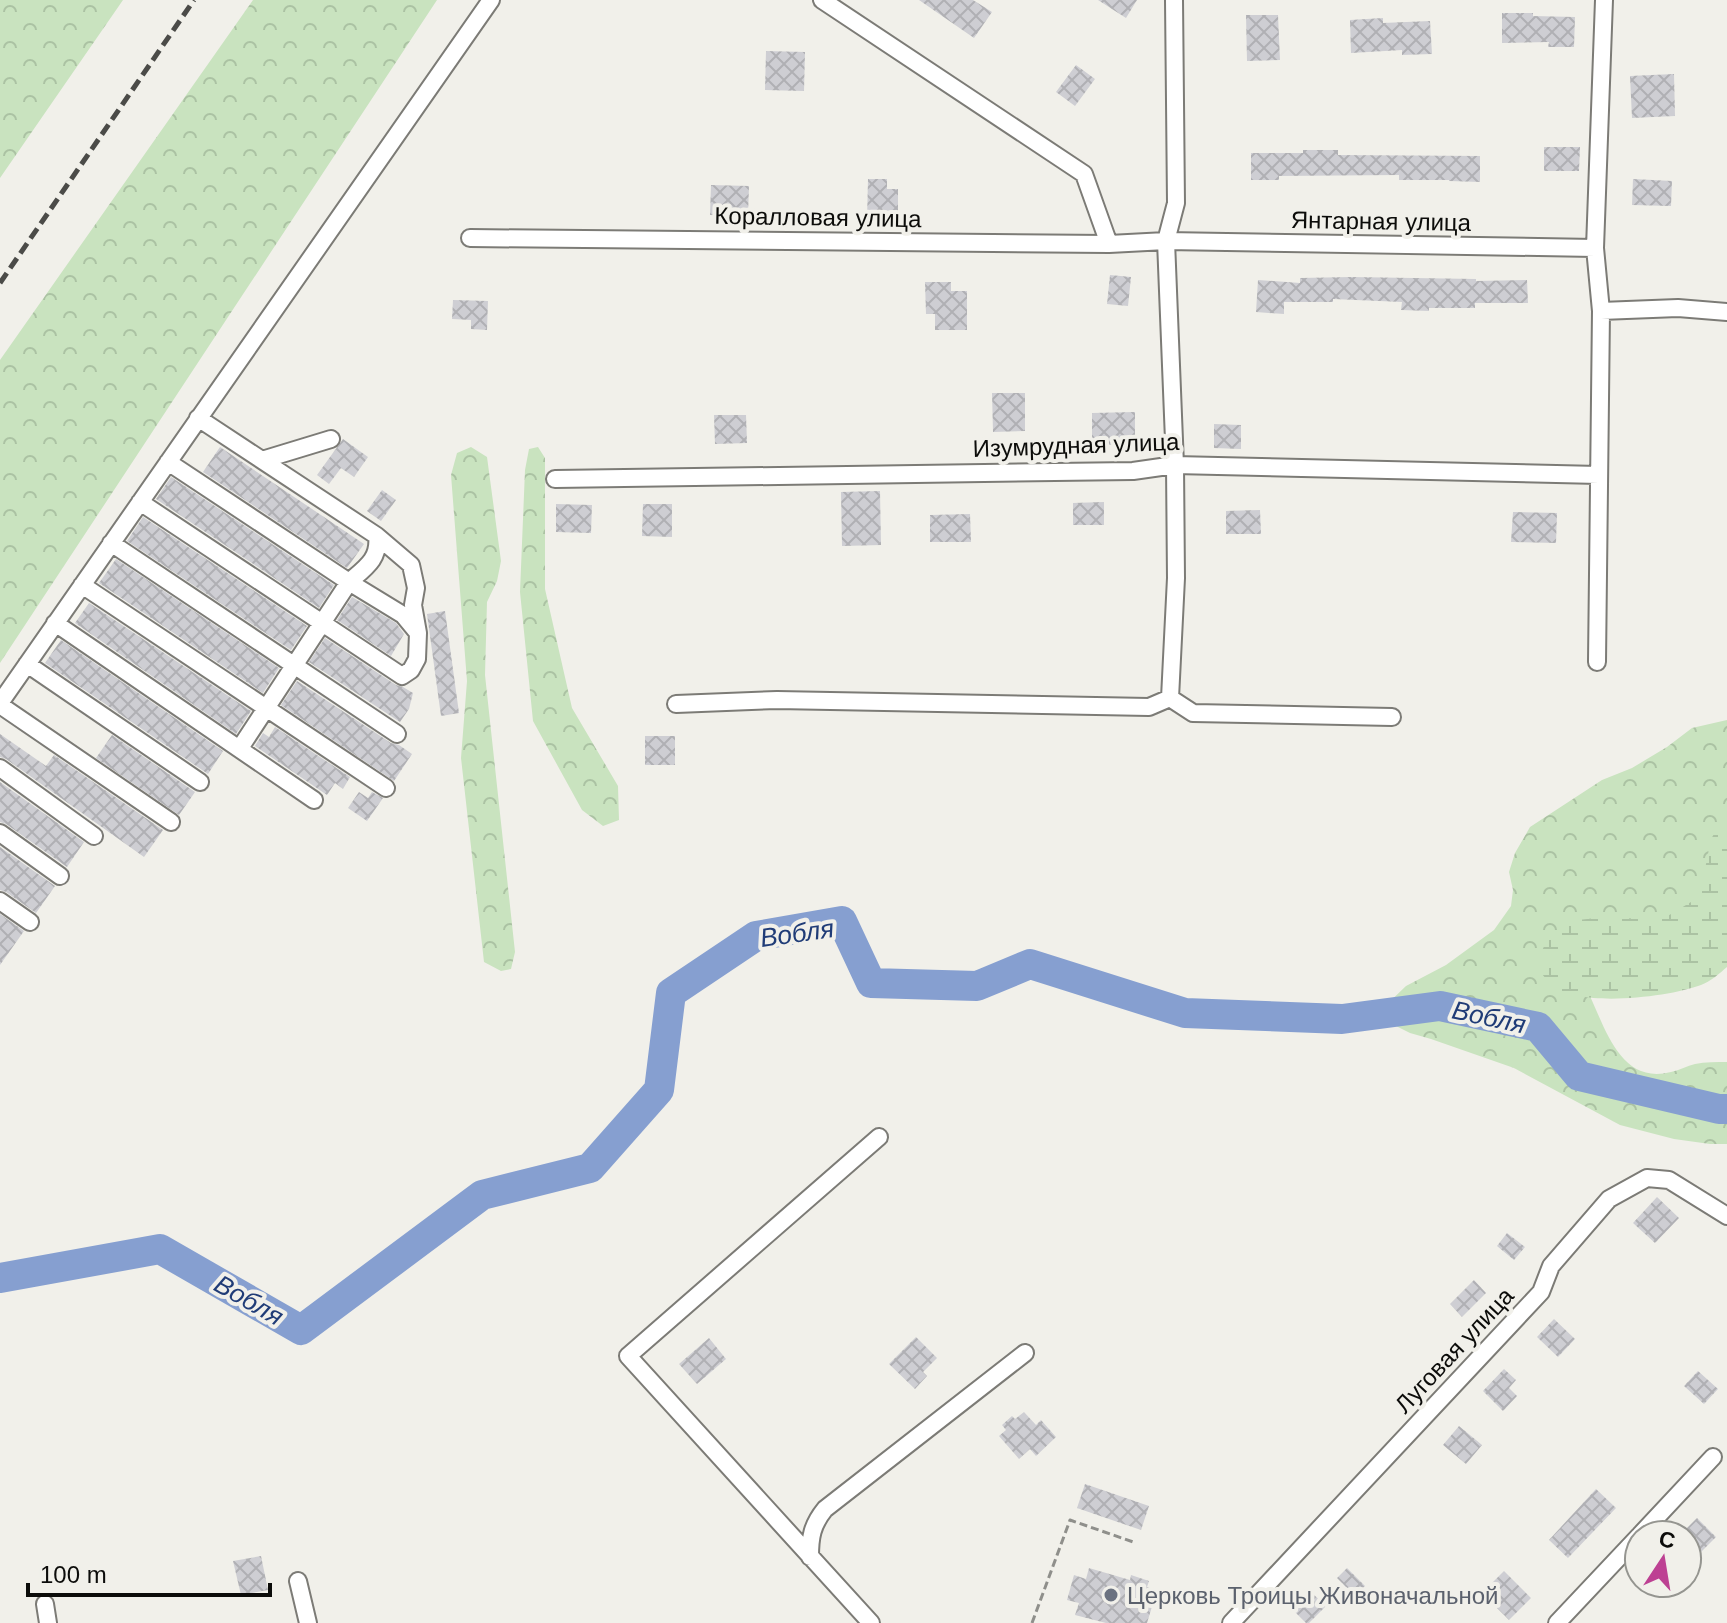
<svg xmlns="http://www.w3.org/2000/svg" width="1727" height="1623" font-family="Arial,sans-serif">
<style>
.forest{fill:url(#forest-crowns)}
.wetland{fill:url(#wetland-marsh)}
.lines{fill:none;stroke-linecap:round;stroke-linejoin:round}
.river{stroke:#869fd0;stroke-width:30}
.building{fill:url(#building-cross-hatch)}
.minor-casing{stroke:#7c7b76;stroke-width:20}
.path{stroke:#8f8f8b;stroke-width:3;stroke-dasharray:8 4;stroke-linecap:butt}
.minor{stroke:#fff;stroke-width:16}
.rail{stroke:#4b4b48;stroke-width:5;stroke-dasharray:12 6;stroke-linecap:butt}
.worship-dot{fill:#6b7280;stroke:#f1f0ea;stroke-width:3}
.labels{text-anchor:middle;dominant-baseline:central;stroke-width:8;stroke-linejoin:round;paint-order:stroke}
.street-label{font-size:24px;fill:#0c0c0a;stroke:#f1f0ea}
.worship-label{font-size:24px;fill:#5b616d;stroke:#f1f0ea;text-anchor:start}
.water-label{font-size:26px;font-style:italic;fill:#203c77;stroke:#f1f0ea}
</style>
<defs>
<pattern id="forest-crowns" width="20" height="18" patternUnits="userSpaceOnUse" patternTransform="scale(2)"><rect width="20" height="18" fill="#c9e3bf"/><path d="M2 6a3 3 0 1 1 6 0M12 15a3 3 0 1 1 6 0" fill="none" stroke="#abc2a3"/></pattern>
<pattern id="wetland-marsh" width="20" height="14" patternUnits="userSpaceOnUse" patternTransform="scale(2)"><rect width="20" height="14" fill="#c9e3bf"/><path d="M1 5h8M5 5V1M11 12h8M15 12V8" fill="none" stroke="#abc2a3"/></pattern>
<pattern id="building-cross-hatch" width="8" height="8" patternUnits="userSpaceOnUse" patternTransform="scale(2)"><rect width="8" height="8" fill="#ceced3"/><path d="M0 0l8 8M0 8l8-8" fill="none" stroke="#b0b0b4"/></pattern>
</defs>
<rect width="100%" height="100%" fill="#f1f0ea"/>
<!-- forest -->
<path class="forest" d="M0,0H123L0,178Z
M253,0H437L0,663V360Z
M471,447L487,457L501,561L497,581L487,602L485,675L515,952L511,969L501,971L484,962L461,758L467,681L451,475L457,453Z
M538,447L545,458V589L572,708L618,786L619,820L603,826L582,810L533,721L520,592L525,470L529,449Z
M1727,720V947L1589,994C1606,1030 1621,1085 1671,1072C1680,1070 1687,1066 1695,1064C1705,1062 1717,1062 1727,1062V1144H1710L1674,1139L1620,1125L1514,1068L1431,1039L1410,1033L1386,1021L1379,1012L1406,986L1446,965L1494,930L1511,906L1513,890L1509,872L1515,853L1530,827L1602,780L1632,768L1667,747L1692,728Z"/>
<!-- wetland -->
<path class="wetland" d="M1727,826V967C1720,973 1710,982 1701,985C1669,997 1581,1008 1553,986C1548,982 1544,976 1540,972L1539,957L1548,938L1569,921L1605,917L1642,919L1666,917L1691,902L1702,884L1711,839L1717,829Z"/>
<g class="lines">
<!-- river -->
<path class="river" d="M0,1278L160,1249L301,1330L482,1195L590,1168L659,1090L671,993L756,936L842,921L871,983L977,986L1030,964L1185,1013L1342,1019L1440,1006L1538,1027L1579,1076L1719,1109H1727"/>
</g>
<!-- building -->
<path class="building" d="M919,0H973L992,12L974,38Z
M1098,0H1137L1126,18Z
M1502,13H1533V16L1575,17L1574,47H1548L1549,42L1502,43Z
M1246,15H1278L1280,60L1247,61Z
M1383,18V23L1430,21L1432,54L1402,55V50L1351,53L1350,20Z
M766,51L805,52L804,91L765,90Z
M1076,65L1095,79L1075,106L1056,92Z
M1674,74L1675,116L1632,118L1630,76Z
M1544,147H1580L1579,171H1544Z
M1303,150H1338V155L1480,156V182L1449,181V180H1399V175L1279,176V180H1251V153H1303Z
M868,179H887V189H898V216H891V221L867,220Z
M1633,179L1672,181L1671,206L1632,205Z
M711,185L749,186L748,216L710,215Z
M1110,275L1131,277L1128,306L1107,304Z
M1351,277L1476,279V281L1527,280L1528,303H1475V308H1429V311L1401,310L1402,302L1333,299V302H1284V314L1256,312L1258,280L1300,283V278Z
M925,282H951V291H967V330H935V314H926Z
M453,300L488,301L487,330L471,329V320L452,319Z
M992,393H1025V431L993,432Z
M1135,412V445H1092V413Z
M714,415H746L747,443L715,444Z
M1214,424L1241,425V449L1214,448Z
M343,439L368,457L354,477L341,468L329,484L317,475Z
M220,447L364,544L347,568L203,472Z
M171,477L334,585L319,608L156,499Z
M382,490L396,500L381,521L367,511Z
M880,491L881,545L842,546L841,492Z
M1104,502V525H1073V503Z
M556,504L592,505L591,533L556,532Z
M643,504H672V537L642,536Z
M1260,510L1261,534H1226V511Z
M1513,512L1557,513L1556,543L1511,542Z
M970,514L971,542H930V515Z
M143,517L307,626L291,650L127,541Z
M116,559L279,668L263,693L99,583Z
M352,597L396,623L404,634L391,656L337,620Z
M89,603L251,711L236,734L75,623Z
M445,611L459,713L441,716L427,614Z
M325,638L396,685L403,687L413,693L409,709L400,722L309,662Z
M61,640L223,751L208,774L45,663Z
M297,681L391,743L399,745L412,754L394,781L281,705Z
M275,727L350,777L343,789L335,783L327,795L255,746L263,733L269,737Z
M0,734L46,766L54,755L163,830L144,857L6,759L0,757Z
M112,735L195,792L179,815L96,758Z
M645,736H675V765H645Z
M0,782L84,842L67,867L6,824L0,822Z
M359,792L368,798L372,792L383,798L367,821L348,808Z
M0,847L55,886L36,913L6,892L0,890Z
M0,914L24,931L0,965Z
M1657,1197L1679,1218L1655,1243L1633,1223Z
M1507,1233L1525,1247L1514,1260L1497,1246Z
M1474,1280L1486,1293L1462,1317L1450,1304Z
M1554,1319L1575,1339L1558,1357L1537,1337Z
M916,1337L937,1358L923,1372L927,1376L915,1389L889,1364Z
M709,1338L726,1359L697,1384L679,1364Z
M1504,1369L1516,1380L1509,1388L1517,1396L1503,1411L1483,1391Z
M1698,1371L1718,1389L1704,1404L1684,1386Z
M1024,1412L1036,1425L1041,1420L1056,1437L1036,1456L1030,1449L1019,1459L999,1436L1006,1430L1002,1425L1012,1416L1015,1419Z
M1459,1426L1482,1445L1466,1464L1443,1445Z
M1085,1484L1149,1506L1141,1530L1077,1508Z
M1596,1489L1616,1508L1568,1558L1549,1540Z
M1697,1518L1716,1537L1694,1559L1687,1552V1528Z
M261,1556L268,1590L241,1595L233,1561Z
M1089,1568L1130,1580L1131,1575L1149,1581L1147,1587L1156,1590L1152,1600H1154L1147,1623H1106L1075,1615L1079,1603L1067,1600L1074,1575L1086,1579Z
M1347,1568L1365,1586L1355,1596L1337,1578Z
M1504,1571L1531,1598L1509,1620L1482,1593Z
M1312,1593L1326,1606L1309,1623H1306L1294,1611Z"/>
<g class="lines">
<!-- minor casing -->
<g class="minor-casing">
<path id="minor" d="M822,0L1084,174L1109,244
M470,238L1109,244L1166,241L1595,248
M1601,311L1678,308L1727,312
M198,418L377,536C380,559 365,568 349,582L240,748
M262,460L331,439
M168,462L349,582L403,615L417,632
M555,479L1133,471L1175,465L1599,475
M140,502L402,676L411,670L417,659L418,633L413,605L416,588L411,565L377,536
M111,543L397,734
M82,585L386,788
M55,623L314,800
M1597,662L1601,311L1595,248L1604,0
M27,664L200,782
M1170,698L1193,713L1392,717
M0,703L491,0
M676,704L777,700L1149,707L1170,698L1176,578L1175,465L1166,241L1176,203L1174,0
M0,705L171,822
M0,768L94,836
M0,833L60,876
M0,901L30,922
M1640,1535L1713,1457
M810,1557C810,1537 812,1525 825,1509L1025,1353
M298,1581L308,1623
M45,1604L48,1623
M871,1623L628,1356L879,1137
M1231,1623L1541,1292L1551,1266L1609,1199L1647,1178L1669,1180L1727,1216
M1557,1623L1639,1536"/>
</g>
<!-- path -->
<path class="path" d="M1032,1623L1070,1520L1136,1543"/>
<!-- minor -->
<use href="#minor" class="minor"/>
<!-- rail -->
<path class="rail" d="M0,283L194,0"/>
</g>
<!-- markers -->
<circle class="worship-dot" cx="1111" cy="1595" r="8"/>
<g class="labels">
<!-- street labels -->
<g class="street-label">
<text transform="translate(818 217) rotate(1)">Коралловая улица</text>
<text transform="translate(1381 221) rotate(1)">Янтарная улица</text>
<text transform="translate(1076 445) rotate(-2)">Изумрудная улица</text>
<text transform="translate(1454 1350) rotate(-47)">Луговая улица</text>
</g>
<!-- worship labels -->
<g class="worship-label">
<text x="1127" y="1595">Церковь Троицы Живоначальной</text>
</g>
<!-- water labels -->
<g class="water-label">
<text transform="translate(797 933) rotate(-8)">Вобля</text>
<text transform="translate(1489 1017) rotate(12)">Вобля</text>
<text transform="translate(249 1300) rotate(30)">Вобля</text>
</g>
</g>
<!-- north arrow -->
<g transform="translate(1663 1559) rotate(12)"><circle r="38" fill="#f1f0ea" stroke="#959590" stroke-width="2"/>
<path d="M0-6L14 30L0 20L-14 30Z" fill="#bd4193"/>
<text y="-12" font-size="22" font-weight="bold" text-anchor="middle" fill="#0c0c0a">С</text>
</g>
<!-- scale -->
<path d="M28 1583v12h242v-12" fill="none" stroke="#0c0c0a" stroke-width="4"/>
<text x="40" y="1583" font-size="24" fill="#0c0c0a" stroke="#f1f0ea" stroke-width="6" paint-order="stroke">100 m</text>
</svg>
